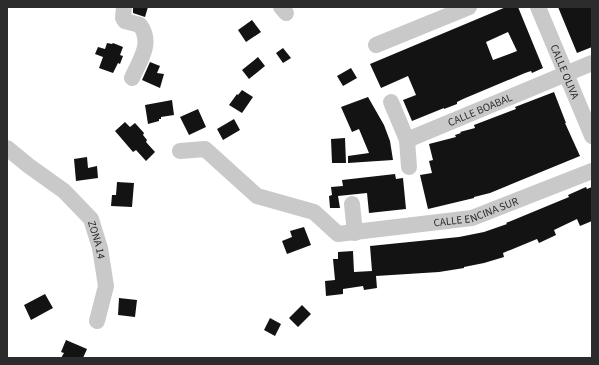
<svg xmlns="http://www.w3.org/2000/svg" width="599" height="365" font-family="'Source Sans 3',sans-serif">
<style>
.building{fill:#131313;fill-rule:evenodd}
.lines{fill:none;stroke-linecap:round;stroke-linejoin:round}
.minor{stroke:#c9c9c9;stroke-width:16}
.labels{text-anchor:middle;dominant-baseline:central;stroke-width:4;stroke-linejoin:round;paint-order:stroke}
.street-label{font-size:11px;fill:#2c2c2c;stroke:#fff}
</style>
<rect width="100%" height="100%" fill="#fff"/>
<!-- building -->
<path class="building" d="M133,7H148L145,17L133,13Z
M506,7H518L543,68L532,73L531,71L525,73L463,99L457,102V104L444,109V108L412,121L403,100L416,95L408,76L381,88L370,64ZM508,32L517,51L493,60L486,42Z
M558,7H592V47L577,53Z
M252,20L261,32L246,42L238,30Z
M107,43L112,44L113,43L123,47L120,55L123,56L120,64L118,63L113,73L99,68L103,57L95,54L98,47L105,49Z
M283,48L291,58L283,63L276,53Z
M258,57L265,66L249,79L242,70Z
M150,62L160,66L157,73L164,74L160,88L142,80Z
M351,68L357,78L343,86L337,76Z
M242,90L253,97L242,113L229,105L237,94L238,95Z
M554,92L566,123H565L580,156L490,193L474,197V198L428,209L420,175L432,173L429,161L433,160L429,144L456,137L455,135L461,133L460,132L475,128L474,125L516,109L515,107Z
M368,97L384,125L390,141L393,160L348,163V156L369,153L359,129L352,132L341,107Z
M172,100L174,115L161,117V119H159V121L148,124L145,105Z
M198,109L206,127L189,135L180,117Z
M234,119L240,130L223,140L217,129Z
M125,122L130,127L135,123L144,133L143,135L147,140L146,142L155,152L146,161L136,150L133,152L115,131Z
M345,138L346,163H332L331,139Z
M87,157L88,168L97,166L98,178L76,181L74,159Z
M395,174L396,179L403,178L406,209L369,213L367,193L338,196L340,208H330L329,196L332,195L331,187L343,186L342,180Z
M117,182L134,183L132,207L111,206L112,195H116Z
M586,187L587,189L592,187V221L580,226L577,219L554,230L556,235L539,243L537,239L503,253L504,257L484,263L464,267V268L439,272L376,276L377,288L364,290L363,286L343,289V294L326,296L325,281L335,280L333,259H338V252L353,251L354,272L372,271L370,246L459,237L484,232L507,224L506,223L569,197L568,195Z
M304,227L311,245L287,254L282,241L292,237L290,231Z
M45,294L53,308L31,320L24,305Z
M119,298L137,300L135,317L118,315Z
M302,305L311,314L298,327L289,318Z
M270,318L281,324L275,336L264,330Z
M66,340L87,349L83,358H61L64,353L61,352Z"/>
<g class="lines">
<!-- minor -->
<g class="minor">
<path d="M124,7L123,18L125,21L140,25C153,43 140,60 132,78"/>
<path d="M281,7L286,13"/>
<path id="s1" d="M538,7L592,136"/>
<path d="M376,45L469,7"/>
<path d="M391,102L407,140L409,167"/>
<path id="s2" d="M407,140L592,63"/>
<path id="s3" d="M7,148L29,166L64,191L91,219L100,248L106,286L97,321"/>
<path id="s4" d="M180,151L205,149L257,196L314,212L338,234L472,218L592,171"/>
<path d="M352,204L355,233"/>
</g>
</g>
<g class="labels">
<!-- street labels -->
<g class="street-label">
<text stroke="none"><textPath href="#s1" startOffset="70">CALLE OLIVA</textPath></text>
<text stroke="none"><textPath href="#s2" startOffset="79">CALLE BOABAL</textPath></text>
<text stroke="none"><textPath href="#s4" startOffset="327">CALLE ENCINA SUR</textPath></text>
<text stroke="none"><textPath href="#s3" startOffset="132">ZONA 14</textPath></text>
</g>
</g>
<!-- border -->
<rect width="599" height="365" fill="none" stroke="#2c2c2c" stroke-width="16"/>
</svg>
